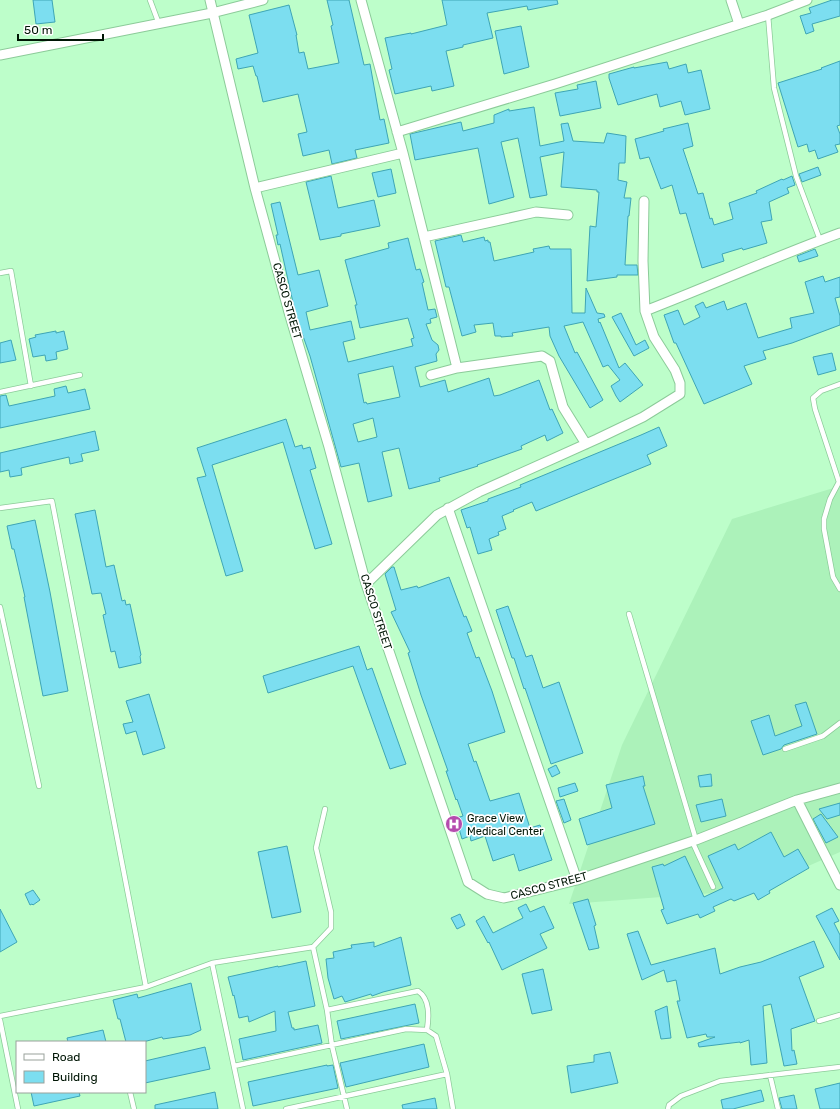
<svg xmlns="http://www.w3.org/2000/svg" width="840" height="1109" font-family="Rubik,sans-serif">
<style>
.built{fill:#acf2ba}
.building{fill:#7cdef0;stroke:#3ea5b5;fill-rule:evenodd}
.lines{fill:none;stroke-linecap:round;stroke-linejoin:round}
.service-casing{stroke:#8ccb99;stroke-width:6}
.minor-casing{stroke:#8ccb99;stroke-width:11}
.service{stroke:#fff;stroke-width:4.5}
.minor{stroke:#fff;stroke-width:9}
.labels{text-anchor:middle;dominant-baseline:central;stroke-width:3.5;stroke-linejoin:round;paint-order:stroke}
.street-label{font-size:11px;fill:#001605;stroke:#fff}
.poi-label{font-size:11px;fill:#001605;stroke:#fff;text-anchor:start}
</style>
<rect width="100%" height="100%" fill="#bdfeca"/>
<!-- built -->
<path class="built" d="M840,486V852L754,890L569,904L622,745L732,519Z"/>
<!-- building -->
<path class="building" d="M33,0H52L55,22L36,24Z
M327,0H349L364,65L370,64L380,120L384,119L389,143L355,150L357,158L332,164L329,150L303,156L298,134L307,132L298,94L263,102L257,76H256L253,66L238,69L236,59L258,53L249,15L289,5L297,35H296L299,53L304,52L308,69L339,63L331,26L333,25Z
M442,0H557L558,4L528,10L527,6L487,13L493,38L463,45V47L446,51L454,86L432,91L431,86L395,94L389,70L392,69L385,38L411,33V34L447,25Z
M832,0H840V16L812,24L814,31L806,34L800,16L811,13L809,8Z
M521,26L529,67L504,74L495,31Z
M840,61V125L837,126L840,134V144L835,145L838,152L818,159L815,150L809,152L807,144L798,147L778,83L822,69L821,68Z
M667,62L669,69L686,64L688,73L701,70L710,109L685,115L681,101L660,107L657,94L618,105L609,78V74L634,67V68Z
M596,81L601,108L560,116L555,93L578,89L577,85Z
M534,107L540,146L564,141L561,124L568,123L573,141L604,143L607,133L626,136L625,163H619L618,180L627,182L624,198H631L629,216H628L625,265H637L638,275H617V277L587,281L590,226L596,227L599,192H597V190L561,187L564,152L540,157L547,195L530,198L518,138L501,142L514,197L489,204L478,148L415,160L410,134L461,122L463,131L494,123V115L509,109V111Z
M688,123L693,146L683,149L698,194L703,193L710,219L712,218L714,225L733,219L729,203L757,193L756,191L782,179L783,180L792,176L795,185L787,188L789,193L769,202L772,220L761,222L767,243L743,250L742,248L722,254L724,261L702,268L686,213L680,214L672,185L661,189L649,157L640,159L635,139L664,131L663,129Z
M818,167L821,175L802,182L799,174Z
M391,169L396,193L378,197L372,173Z
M331,176L338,208L374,200L380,226L341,234V236L320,240L306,182Z
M280,202L298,275L319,270L328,306L306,312L310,330L351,321L355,339L343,342L348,362L413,346L411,339L414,338L408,318L360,328L355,305H357L345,260L389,248L388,243L408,238L416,270L420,269L424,282L422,283L428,310L435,309L437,317L430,319L431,323L426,324L432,340L438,345L439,350L436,354L437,361L415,367L420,387L445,380L448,392L489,378L494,396L500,395L539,380L550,410L552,409L563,433L547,441L545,435L521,446L522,449L477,465L478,466L439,478L440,481L409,489L399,448L382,452L392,496L368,502L359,463L341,467L310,356L296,316L280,244L278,245L276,235H278L271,204ZM393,366L400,397L367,404L366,402L364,403L358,374ZM373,418L377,437L358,442L353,424Z
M461,235L463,242L484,237L485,241L488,240V242H490L494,261L534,252L533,249L549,246L550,249H571L572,313H585L586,288L597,313L604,314L605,317L598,319L599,323L600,322L619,368L625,363L643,385L620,402L616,396L611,386L620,380L608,365L603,367L583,322L564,326L575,353L577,352L603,400L590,408L559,356L550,336L549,327L512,333L513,336L501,337V336H495L493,323L474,325L476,332L462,336L449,287H446L435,241Z
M815,249L818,256L799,262L797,256Z
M823,276L825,282L840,277V297L835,298L840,316V325L792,343L763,351L766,359L744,366L752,384L704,404L676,343H674L664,315L678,310L684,325L700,317L695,306L703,302L706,308L724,301L727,310L746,303L758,338L792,328L790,318L814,313L805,282Z
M621,313L636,345L645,340L649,348L634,356L612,317Z
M56,331V333L64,331L68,349L56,352L57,359L46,361L45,355L33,357L29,339L36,337L35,335Z
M11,340L16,360L0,363V343Z
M832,353L836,370L818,375L813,357Z
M66,386L68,393L85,389L90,409L0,428V396L6,395L9,406L55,396L54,389Z
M286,419L295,447L302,445L303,449L310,447L316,468L310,470L332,544L315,549L283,442L212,465L243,571L226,576L197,478L206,476L197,448Z
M659,427L667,446L647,455L651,464L536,511L532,502L513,510L514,511L502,516L506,529L498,532L499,535L489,539L492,550L478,554L470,527L467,528L461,510L488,501V499L521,487L520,485L641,435Z
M95,431L99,450L81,454L83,461L70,464L69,457L38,464L21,468L22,475L10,477L9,470L0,472V453Z
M95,510L106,567L114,565L122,601L125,600L126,605L130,604L141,655L140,656L141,663L119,668L115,651L111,652L103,615L106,614L101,593L92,594L75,514Z
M35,520L50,592L68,691L43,696L24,597H25L14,549H12L7,526Z
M392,567H394L401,590L417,586L418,588L449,577L464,617L466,616L472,631L467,633L476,658L479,657L492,691L505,732L468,744L474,762L476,761L490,801L519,793L530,828L540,825L552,860L519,871L514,854L493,861L485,836L471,841L470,836L462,839L456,818L463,816L457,799L456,800L446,771H448L421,695L408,653L410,652L391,612L396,610L385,574Z
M508,606L526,657L532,655L543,688L559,682L583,753L551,764L525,688L524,689L514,658H512L496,610Z
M359,646L367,670L372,668L406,764L390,769L353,666L268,693L263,676Z
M149,694L165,748L143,755L136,731L126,734L123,724L133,722L126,701Z
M806,702L817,734L784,745L781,749L763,755L751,721L769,715L775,736L802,726L795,705Z
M556,765L560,773L552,777L548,769Z
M711,774L712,786L700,787L698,776Z
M643,776L645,786H643L655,824L587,845L579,819L612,808L606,785Z
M575,783L578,791L560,797L558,788Z
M564,799L571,820L564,823L556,801Z
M722,799L726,816L701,822L696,805Z
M840,803V815L827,819L819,809Z
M821,814L838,837L826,843L813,819Z
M771,832L784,857L798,849L809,868L769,891L770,893L758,900L754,893L734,901L731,899L713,907L715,911L700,918L698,914L667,924L661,910L664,909L652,867L663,864L664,866L685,856L704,897L723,888L708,856L735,844L738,850Z
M287,846L301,912L272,918L258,852Z
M33,890L40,900L33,905L32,904L30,905L25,894Z
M588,899L596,925L594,926L599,948L589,950L573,903Z
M526,904L530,912L544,906L554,928L540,934L547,948L502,970L489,942L488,943L476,921L484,916L493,933L523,918L518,908Z
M832,908L839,921L834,923L840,935V960L816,916Z
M0,909L17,942L0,952Z
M460,914L465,925L457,929L451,918Z
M638,931L651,965L715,948L720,974L740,967L761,962L814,941L824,967L799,977L815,1021L791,1029L792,1051L794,1050L797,1064L784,1066L771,1004L763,1006L767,1063L751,1065L749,1040L740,1043V1042L699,1047L698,1043L715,1037H707L706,1034L687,1038L677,1001H680L676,980L667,982L664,970L642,980L627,934Z
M401,937L411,985L383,992L372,996L371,994L345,1002L342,996L334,999L328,978L326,959L334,958L333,952L352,948L351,945L374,942V947Z
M306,961L315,1006L288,1012L292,1028H294V1030L318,1025L322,1043L243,1060L239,1039L276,1031L275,1011L249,1022L248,1016L239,1018L234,995L233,996L228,977L278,966V967Z
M543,969L552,1010L532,1014L522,974Z
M191,983L201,1030L190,1035L163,1039L162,1037L143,1042H126L120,1019H118L113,1000L137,994L138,998Z
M415,1004L419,1023L341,1039L337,1021Z
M667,1006L671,1038L661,1039L655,1011Z
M103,1030L106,1042H68L67,1038Z
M424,1044L429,1067L346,1087L340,1063Z
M205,1047L210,1069L145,1083V1061Z
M610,1052L618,1083L571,1093L567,1066L594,1062V1055Z
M327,1065V1066L333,1065L338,1088L253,1106L248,1082Z
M840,1083V1109H820L815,1089Z
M761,1090L764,1101L733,1109H723L721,1100Z
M31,1092H79L80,1096L34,1106Z
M215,1092L218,1109H155V1105Z
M794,1095L797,1109H782L779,1098Z
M435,1098L437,1109H403L402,1105Z"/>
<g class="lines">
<!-- service casing -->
<g class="service-casing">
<path id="service" d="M150,0L159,24
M768,15L774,88L796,176L820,240
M0,273L11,271L31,386
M0,392L80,375
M840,481L839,482L830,499L824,519V529L833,577L840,589
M839,482L815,409L813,398L821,391L840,384
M0,508L52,501L146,987
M0,607L39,786
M629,614L696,840
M785,749L823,736L840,723
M692,841L713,887
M313,947L327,1010L332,1046L347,1109
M212,963L243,1109
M327,1010L418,991C430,999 429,1016 427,1030
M0,1016L146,987L212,963L313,947L331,928V912L316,848L325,809
M0,1020L18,1109
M819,1021L840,1015
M234,1066L406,1029L427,1030L436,1036L447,1074L453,1109
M770,1075L778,1109
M130,1092L134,1109
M286,1109L447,1074
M668,1109L669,1105L681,1096L720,1081L840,1067"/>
</g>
<!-- minor casing -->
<g class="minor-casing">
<path id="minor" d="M210,0L255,188L290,316L329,447L366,584L468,882L487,894L504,898L577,880L696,840L797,800L840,788
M361,0L403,153L457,368
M731,0L739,24
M0,55L212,13L263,0
M397,132L555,84L768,15L807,0
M255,188L403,153
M424,237L536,212L568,215
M645,311C710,286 774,257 840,233
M431,375L457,368L542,356L550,361L563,407L586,444
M448,508L577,880
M366,584L437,515L479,492L597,439L643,417L680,394V383L675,370L654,337L645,311L643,261L644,201
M797,800L840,885"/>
</g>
<!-- service -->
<use href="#service" class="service"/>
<!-- minor -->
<use href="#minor" class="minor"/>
</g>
<!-- icons -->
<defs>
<g id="hospital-disc" transform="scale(0.9)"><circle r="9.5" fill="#b54cae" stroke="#fff"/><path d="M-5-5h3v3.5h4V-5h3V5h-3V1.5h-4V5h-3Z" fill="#fff"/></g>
</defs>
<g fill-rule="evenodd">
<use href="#hospital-disc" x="454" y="824"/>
</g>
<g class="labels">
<!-- street labels -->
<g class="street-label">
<text transform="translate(287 301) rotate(74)">CASCO STREET</text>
<text transform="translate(376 612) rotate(72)">CASCO STREET</text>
<text transform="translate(549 886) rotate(-15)">CASCO STREET</text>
</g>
<!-- poi labels -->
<g class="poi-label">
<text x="467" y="818">Grace View<tspan x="467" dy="13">Medical Center</tspan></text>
</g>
</g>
<!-- legend -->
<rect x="16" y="1041" width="130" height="52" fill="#ffffff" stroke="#99a29b"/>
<rect x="24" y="1054" width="20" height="6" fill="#ffffff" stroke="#99a29b"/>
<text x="52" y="1061" font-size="12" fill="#001605">Road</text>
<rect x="24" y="1071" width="20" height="12" fill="#7cdef0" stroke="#99a29b"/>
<text x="52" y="1081" font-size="12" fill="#001605">Building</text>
<!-- scale -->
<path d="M18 34v6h85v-6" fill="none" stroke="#001605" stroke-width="2"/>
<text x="24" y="34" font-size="12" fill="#001605" stroke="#ffffff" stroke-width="3" paint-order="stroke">50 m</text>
</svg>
